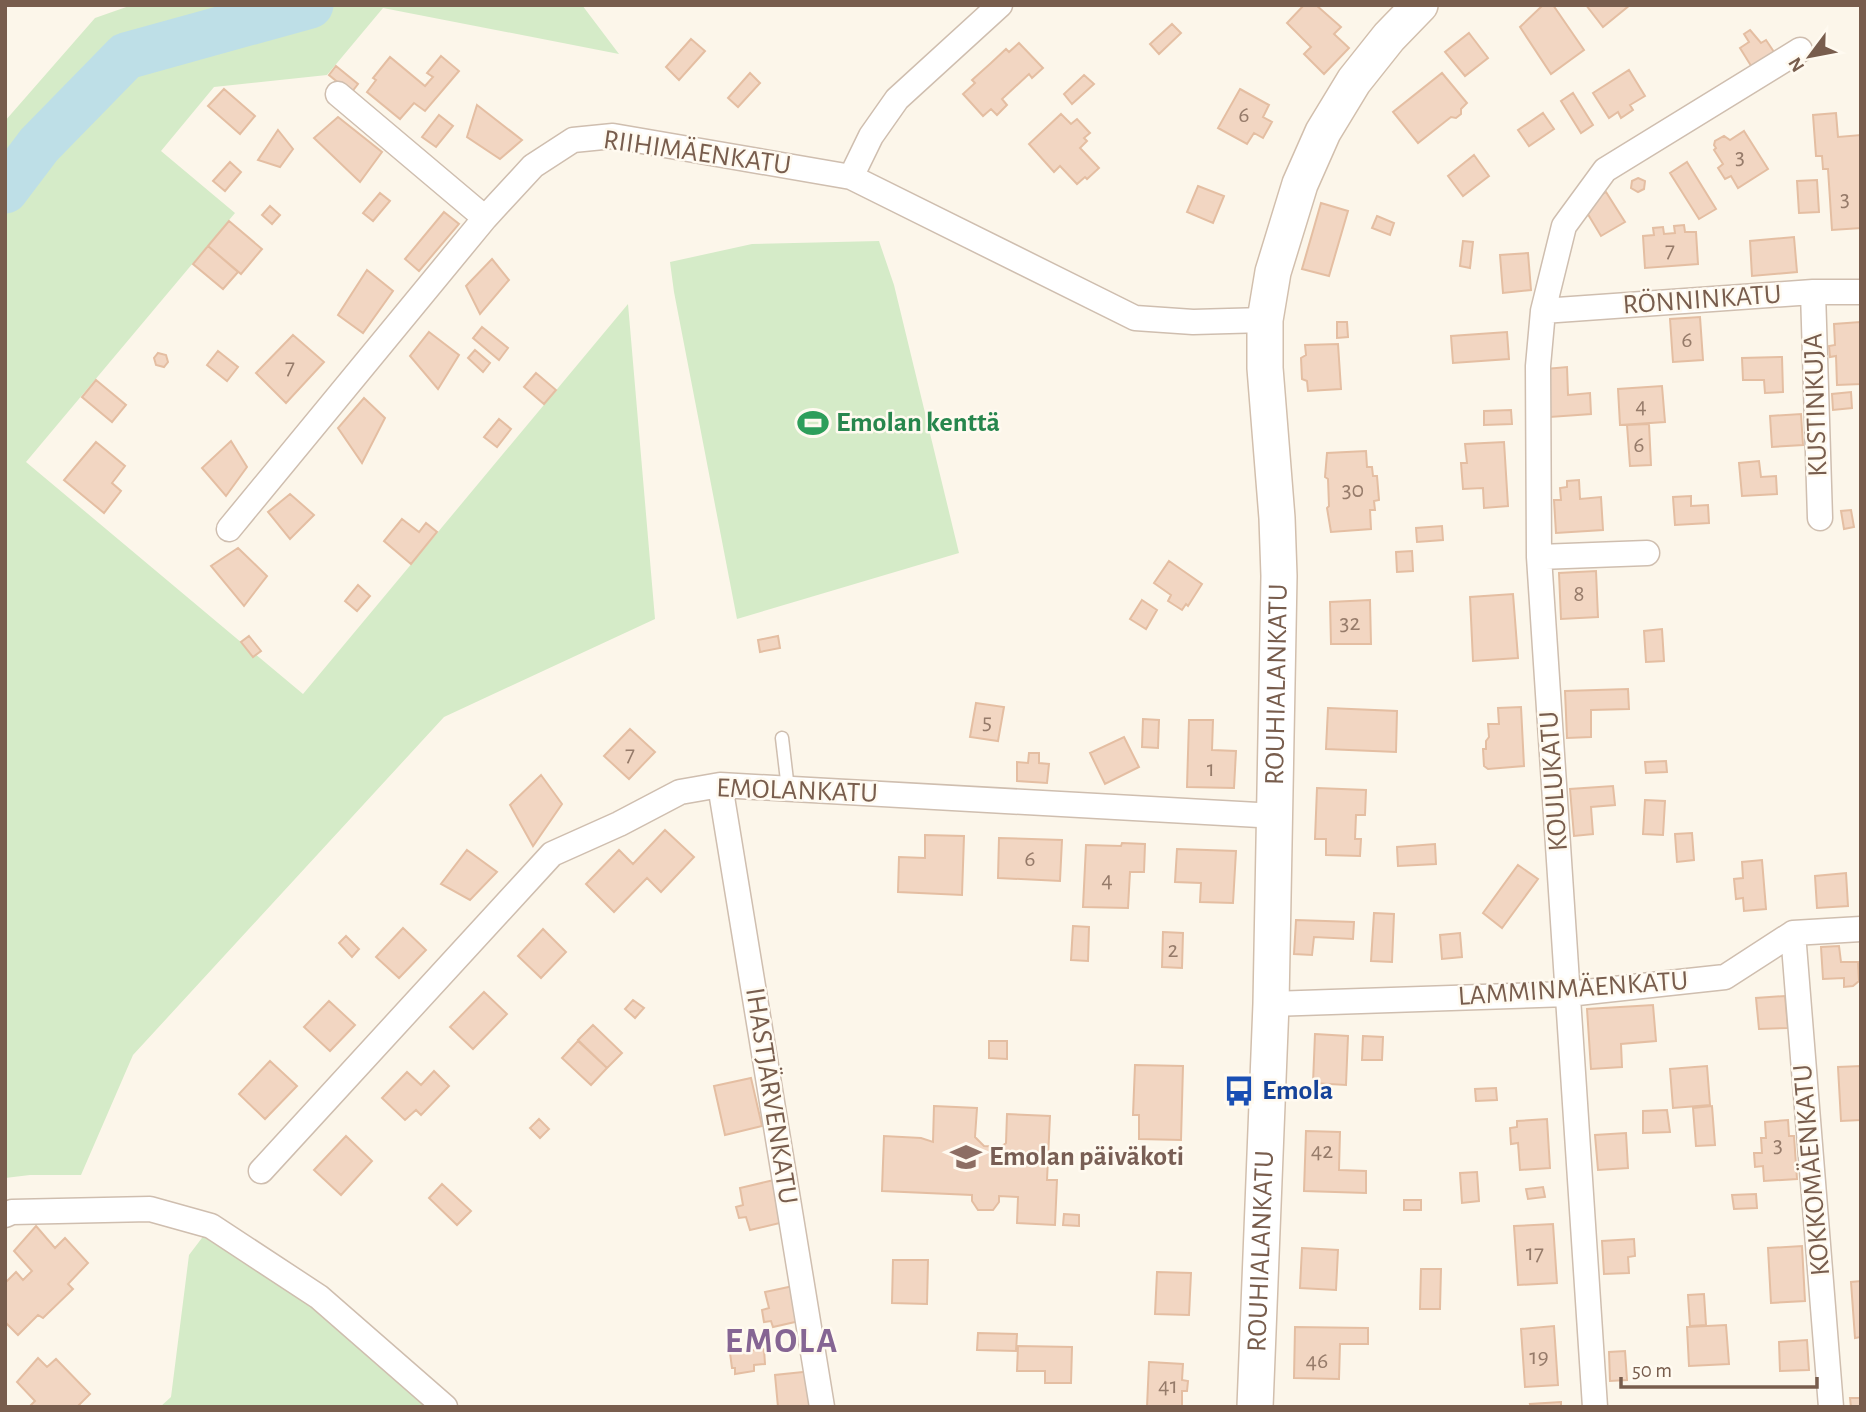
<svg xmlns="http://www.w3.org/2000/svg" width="1866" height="1412" font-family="'Alegreya Sans',sans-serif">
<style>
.green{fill:#d5ebc8}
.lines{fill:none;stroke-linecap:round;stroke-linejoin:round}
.river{stroke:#bedfe7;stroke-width:47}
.building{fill:#f2d6c2;stroke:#e4bea2;stroke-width:2}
.lane-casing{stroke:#cfbeaf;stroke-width:15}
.street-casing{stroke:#cfbeaf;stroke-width:27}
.secondary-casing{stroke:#d2bfad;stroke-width:38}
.lane{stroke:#fff;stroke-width:12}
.street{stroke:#fff;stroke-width:24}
.secondary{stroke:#fff;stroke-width:35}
.labels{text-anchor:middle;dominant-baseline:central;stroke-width:5;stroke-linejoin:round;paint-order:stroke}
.number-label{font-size:24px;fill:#967b6a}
.street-label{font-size:28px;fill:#785d4d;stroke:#fffaf0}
.leisure-label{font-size:28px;font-weight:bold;fill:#27864d;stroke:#fffaf0;text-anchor:start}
.transit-label{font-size:28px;font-weight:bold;fill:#164399;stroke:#fffaf0;text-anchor:start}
.education-label{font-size:28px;font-weight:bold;fill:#785e54;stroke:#fffaf0;text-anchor:start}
.district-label{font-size:35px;font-weight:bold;letter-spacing:2px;fill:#856593;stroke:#fffaf0}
</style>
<rect width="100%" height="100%" fill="#fcf6ea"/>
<!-- green -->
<path class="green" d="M132,5H582L619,54L383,8L327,75L214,87L161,151L235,213L26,462L303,694L628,304L655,619L444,717L133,1055L81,1175H30L5,1178V121L95,18Z
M879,241L894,285L959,553L737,619L674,292L670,262L752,244Z
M211,1226L445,1407H160L171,1397L189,1255Z"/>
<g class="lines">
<!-- river -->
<path class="river" d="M5,190L39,145L126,56L310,5"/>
</g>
<!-- building -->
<path class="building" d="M1304,5H1316L1341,27L1334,34L1349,48L1324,74L1304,54L1311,47L1287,23Z
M1543,5H1553L1584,50L1551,74L1520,27Z
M1586,5H1630L1603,27Z
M1172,24L1181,33L1159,54L1150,44Z
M1750,30L1761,43L1766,40L1776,55L1753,69L1740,48L1749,42L1744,34Z
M1469,33L1488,58L1465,76L1445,52Z
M691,39L705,51L679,80L666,67Z
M1019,43L1043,68L1032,78L1029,74L1002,99L1007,105L997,115L991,109L983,116L963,94L975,83L972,80L991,63L1006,49L1009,52Z
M441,56L459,71L425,111L414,103L400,119L367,92L376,80L373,78L390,57L425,86L433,77L427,73Z
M336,66L358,84L351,93L329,75Z
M1629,70L1645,96L1630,105L1633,110L1621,118L1618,112L1609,118L1593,93Z
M750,73L760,83L738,107L728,98Z
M1442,73L1467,103L1461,109V114L1456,118L1451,117L1418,143L1393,112Z
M1084,75L1094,84L1072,104L1064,94Z
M224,89L255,116L240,134L208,106Z
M1240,89L1269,105L1263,117L1272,122L1263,138L1254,133L1247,144L1218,128Z
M1573,93L1593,125L1581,133L1561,101Z
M477,105L522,140L500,159L467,137Z
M1543,113L1554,129L1529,146L1518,130Z
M1836,113L1838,137L1861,135V228L1832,230L1828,169H1823L1822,156H1816L1813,115Z
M1061,114L1071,124L1077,119L1090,133L1084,138L1087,141L1080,148L1099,168L1087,179L1085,177L1077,184L1060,166L1054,172L1029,144Z
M439,115L453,126L436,147L422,137Z
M338,117L382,152L360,182L314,138Z
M278,130L293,149L280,167L258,160Z
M1744,131L1768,169L1738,188L1731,176L1725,179L1718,168L1723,164L1714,150L1716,148L1714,145L1715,141L1724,136L1730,140Z
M1474,155L1489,176L1463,196L1448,176Z
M230,162L241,172L225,191L213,181Z
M1687,162L1716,209L1699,219L1670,173Z
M1638,178L1645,181L1644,189L1638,192L1631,188L1632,181Z
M1817,180L1819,212L1799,213L1797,181Z
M1198,186L1224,196L1213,223L1187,212Z
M1606,192L1625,222L1601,236L1583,206Z
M380,193L390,201L373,221L363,213Z
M1321,203L1348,211L1329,276L1302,269Z
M270,206L280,215L272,224L262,215Z
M444,212L459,224L419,271L405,259Z
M1377,216L1394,223L1390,235L1372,228Z
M229,221L262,249L241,274L208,246Z
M1684,225L1685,232H1696L1698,264L1645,268L1643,236L1654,235L1653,228L1663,227L1664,234L1675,233L1674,226Z
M1794,237L1797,272L1752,276L1750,241Z
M1463,241L1473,242L1470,268L1460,266Z
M208,246L238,272L223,289L193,264Z
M1528,253L1531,290L1503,293L1500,255Z
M492,259L509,280L480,314L466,286Z
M367,270L393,291L363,333L338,315Z
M1700,317L1703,360L1673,362L1670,319Z
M1337,322H1347L1348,337L1337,338Z
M1860,322L1861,384L1837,385L1836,356L1830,357L1829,346L1835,345L1834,324Z
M482,327L508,348L499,360L473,338Z
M429,332L459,355L438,389L410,356Z
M1507,332L1509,359L1453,363L1451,336Z
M293,335L324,362L286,403L256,373Z
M1338,344L1341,389L1308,391L1307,381L1302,379L1301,358L1306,355L1305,345Z
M475,350L490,363L483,372L468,358Z
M218,351L238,367L227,381L207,365Z
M158,353L166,355L168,362L164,367L156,365L154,358Z
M1782,357L1783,392L1765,393L1764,380H1743L1742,358Z
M1567,367L1568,395L1590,393L1591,414L1550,417L1546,369Z
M536,373L556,390L544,404L524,387Z
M96,380L126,405L112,422L82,397Z
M1662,386L1665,422L1620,425L1618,389Z
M1851,392L1852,408L1833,410L1832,394Z
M364,398L385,418L362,463L338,428Z
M1511,410L1512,424L1484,425V411Z
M1801,414L1803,445L1772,447L1770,416Z
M499,419L511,429L497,447L484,437Z
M1649,424L1651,465L1630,466L1627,425Z
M231,441L247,467L226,496L202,468Z
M96,442L125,466L112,483L121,491L104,513L64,480Z
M1504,442L1508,506L1484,508L1483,488L1463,489L1461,463H1467L1465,444Z
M1366,451L1367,467H1372L1373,476H1377L1379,500L1374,501L1375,510H1370L1371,529L1331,532L1327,508L1329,506L1328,479L1325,477L1327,453Z
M1759,461L1761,477L1776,476L1777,494L1742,496L1739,463Z
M1579,480L1580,499L1601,497L1603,530L1556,533L1554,500H1561L1560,488L1567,487V481Z
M290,494L314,515L290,539L268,512Z
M1691,496V506L1708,505L1709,523L1675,525L1673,497Z
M1851,510L1854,527L1844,529L1841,511Z
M402,519L419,532L426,523L437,532L411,564L384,541Z
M1442,526L1443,540L1417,542L1416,528Z
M238,548L267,576L244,606L211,566Z
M1412,551L1413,571L1397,572L1396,552Z
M1169,561L1202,584L1188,606L1186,604L1182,610L1168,601L1171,595L1154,583Z
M1596,571L1598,617L1561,619L1559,573Z
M358,585L370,596L357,611L345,601Z
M1513,594L1518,658L1473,661L1470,597Z
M1142,600L1157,610L1146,629L1130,619Z
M1370,600L1371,644H1331L1330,602Z
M1662,629L1664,661L1646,662L1644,631Z
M249,636L261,651L253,657L241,642Z
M778,636L780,648L760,652L758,640Z
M1628,689L1629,709L1591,710V737L1567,738L1565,691Z
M976,703L1004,707L998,741L970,737Z
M1521,707L1524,766L1488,769L1484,766L1483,749H1486V741L1489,737L1488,724H1499L1498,708Z
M1328,708L1397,711L1396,752L1326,749Z
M1143,719L1159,720L1158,748L1142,747Z
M1189,720H1213L1212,750L1236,751L1234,788L1187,787Z
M630,729L655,752L629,779L604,756Z
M1124,737L1139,767L1105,784L1090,753Z
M1029,753H1039V763L1049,764L1047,783L1017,781V762L1028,763Z
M1666,761L1667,772L1646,773L1645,762Z
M541,775L562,804L533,846L510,805Z
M1613,786L1615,805L1591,807L1593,834L1574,836L1570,789Z
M1317,788L1366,790L1365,815H1356L1355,839H1361L1360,856L1326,855V839H1315Z
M1645,800L1665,801L1663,835L1643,834Z
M665,830L694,857L661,892L647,878L614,912L586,884L619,850L633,864Z
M1692,833L1694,860L1677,862L1675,834Z
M925,835L964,836L962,895L898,892L899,857L925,858Z
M999,838L1062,840L1060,881L998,878Z
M1122,843L1145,844L1144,872H1130L1128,908L1083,907L1086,845L1121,846Z
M1435,844L1436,864L1398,866L1397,847Z
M1177,849L1236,851L1233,903L1200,902L1201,883L1175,882Z
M467,850L497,872L470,900L441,884Z
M1762,860L1766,909L1744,911L1743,898L1736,899L1734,879L1743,878L1742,862Z
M1518,865L1538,879L1502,928L1483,913Z
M1846,873L1848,906L1817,908L1815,876Z
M1374,913L1394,914L1392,962L1371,961Z
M1296,920L1354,922L1353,939L1314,937L1312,955L1294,954Z
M1073,926L1089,927L1088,961L1071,960Z
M403,928L426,950L399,978L376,957Z
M543,929L566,952L541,978L518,956Z
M1163,932L1183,933L1182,968L1162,967Z
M1460,933L1462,957L1442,959L1440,935Z
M346,936L359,949L352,957L339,943Z
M1839,946L1841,962H1858L1859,981L1853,986L1844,987V978L1823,979L1821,947Z
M484,992L507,1014L473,1049L450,1027Z
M1785,996L1788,1028L1759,1029L1756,998Z
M633,1000L644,1008L635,1018L625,1009Z
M329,1001L355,1025L330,1051L304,1027Z
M1653,1005L1656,1041L1621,1044L1622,1067L1591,1069L1587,1009Z
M593,1025L622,1053L607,1068L578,1040Z
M1315,1034L1348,1036L1346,1085L1313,1083Z
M1363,1036L1383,1037L1382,1060H1362Z
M578,1041L607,1068L591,1085L562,1058Z
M989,1041H1007V1059L989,1058Z
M270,1061L297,1086L265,1119L239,1094Z
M1135,1065L1183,1066L1181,1140L1139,1139V1115H1133Z
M1707,1066L1710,1105L1673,1108L1670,1069Z
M1861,1066V1120L1841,1121L1838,1067Z
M434,1071L449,1086L421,1115L416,1110L405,1120L382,1098L407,1072L421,1085Z
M751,1078L762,1126L725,1135L714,1086Z
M1496,1088L1497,1100L1476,1101L1475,1089Z
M934,1106L977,1108L975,1137L984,1146L1001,1147L1006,1143L1007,1114L1050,1116L1047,1180H1057L1055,1225L1017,1223L1018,1197L999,1196V1202L993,1210H978L972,1201V1195L882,1191L884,1136L921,1138L933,1142Z
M1712,1106L1715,1145L1696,1146L1693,1108Z
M1667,1110L1670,1132L1643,1133V1111Z
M539,1119L549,1129L540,1138L530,1128Z
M1547,1119L1550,1168L1520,1170L1518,1143L1511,1144L1510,1128L1517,1127V1121Z
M1788,1120L1789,1136H1794L1797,1179L1764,1181L1763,1166L1755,1167L1754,1153H1762L1761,1138H1766L1765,1122Z
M1306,1131L1340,1132L1339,1170L1366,1171V1193L1304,1191Z
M1626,1133L1628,1168L1598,1170L1595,1135Z
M346,1136L372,1161L341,1195L314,1170Z
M1477,1172L1479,1201L1462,1203L1460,1173Z
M774,1180L784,1222L750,1230L746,1217L739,1218L736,1207L743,1205L740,1188Z
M442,1184L471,1211L457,1225L429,1198Z
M1543,1187L1545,1197L1528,1199L1526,1189Z
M1756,1194L1757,1208L1734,1209L1732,1195Z
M1404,1200H1421V1210H1404Z
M1064,1214L1079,1215V1226L1063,1225Z
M1553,1224L1557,1283L1518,1285L1514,1226Z
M36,1226L55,1248L65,1238L88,1263L68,1284L73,1289L43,1318L38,1315L18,1335L5,1322V1283L16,1272L23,1280L32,1271L14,1251Z
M1634,1239L1635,1256L1628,1257L1629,1273L1604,1274L1602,1241Z
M1802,1246L1805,1301L1771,1303L1768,1248Z
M1302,1248L1338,1250L1336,1290L1300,1288Z
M893,1260H928L927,1304L892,1303Z
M1421,1269H1441L1440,1309H1420Z
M1157,1272L1191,1273L1189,1315L1155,1314Z
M1861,1281V1337L1855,1338L1851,1282Z
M798,1285L804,1320L773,1327L771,1321L764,1322L762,1310L769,1308L765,1292Z
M1704,1294L1706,1325L1690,1326L1688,1295Z
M1726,1325L1729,1364L1689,1366L1687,1327Z
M1554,1326L1558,1385L1525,1387L1521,1329Z
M1295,1327L1368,1328V1344H1340L1339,1379L1294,1378Z
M978,1333L1017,1334L1016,1351L977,1350Z
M1807,1340L1809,1370L1780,1371L1779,1342Z
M1018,1346L1072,1347L1071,1383H1045V1371H1017Z
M764,1349L765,1364L754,1365V1371L735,1374V1368H732L730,1353Z
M1625,1351L1627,1380L1610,1381L1609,1352Z
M38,1358L47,1367L56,1359L90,1394L77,1407H29L35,1401L17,1382Z
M1149,1362L1183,1364L1182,1380L1188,1381L1187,1391H1182V1407H1147Z
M812,1371L816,1407H778L775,1375Z
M1850,1398H1861V1407H1851Z
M1561,1402V1407H1531L1530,1404Z"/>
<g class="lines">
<!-- lane casing -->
<g class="lane-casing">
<path id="lane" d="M782,738L788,789"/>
</g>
<!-- street casing -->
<g class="street-casing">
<path id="street" d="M338,94L485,218
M851,177L871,136L897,99L1000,5
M1813,292L1820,518
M1543,311L1813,292H1861
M229,529L485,218L533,166L573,140L613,136L851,177L1135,318L1193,322L1265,320
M1539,557L1647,553
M720,785L822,1407
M1793,933L1831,1407
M1271,1004L1568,994L1725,977L1793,933L1861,929
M261,1171L552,854L619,824L680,792L720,785L1275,816
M5,1215L12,1212L150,1209L211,1226L319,1297L445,1407
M1595,1407L1539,557L1538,366L1543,311L1564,226L1605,170L1800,50"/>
</g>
<!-- secondary casing -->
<g class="secondary-casing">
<g id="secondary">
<path id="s1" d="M1255,1407L1271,1004L1279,576L1277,518L1265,368V320L1273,272L1300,184L1323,132L1354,81L1389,37L1420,5"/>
</g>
</g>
<!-- lane -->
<use href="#lane" class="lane"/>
<!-- street -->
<use href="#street" class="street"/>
<!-- secondary -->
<use href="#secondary" class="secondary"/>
</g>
<!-- icons -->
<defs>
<g id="stadium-bare" transform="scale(2.415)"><path d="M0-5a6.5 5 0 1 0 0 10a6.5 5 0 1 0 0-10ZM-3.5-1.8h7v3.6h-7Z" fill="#2e9e5b" stroke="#fffaf0" stroke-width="2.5" paint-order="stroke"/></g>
<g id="bus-bare" transform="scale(2.415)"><path d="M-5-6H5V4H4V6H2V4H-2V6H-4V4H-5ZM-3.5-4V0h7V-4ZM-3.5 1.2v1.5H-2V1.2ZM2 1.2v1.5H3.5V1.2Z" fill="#1a4fb4" stroke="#fffaf0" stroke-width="2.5" paint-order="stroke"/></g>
<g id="school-bare" transform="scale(2.415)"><path d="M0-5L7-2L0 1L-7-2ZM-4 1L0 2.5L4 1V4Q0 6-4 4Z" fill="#8d6e63" stroke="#fffaf0" stroke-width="2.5" paint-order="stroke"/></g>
</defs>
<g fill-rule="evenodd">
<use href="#stadium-bare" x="813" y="423"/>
<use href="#bus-bare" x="1239" y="1091"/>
<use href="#school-bare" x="966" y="1157"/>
</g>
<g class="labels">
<!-- number labels -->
<g class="number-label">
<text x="1244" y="115">6</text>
<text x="1740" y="157">3</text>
<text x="1845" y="199">3</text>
<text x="1670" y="250">7</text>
<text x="1687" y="340">6</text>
<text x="290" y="367">7</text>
<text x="1641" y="406">4</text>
<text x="1639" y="445">6</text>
<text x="1353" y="490">30</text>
<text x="1579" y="594">8</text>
<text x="1350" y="623">32</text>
<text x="987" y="722">5</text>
<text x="630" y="754">7</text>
<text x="1211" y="769">1</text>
<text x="1030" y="859">6</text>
<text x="1107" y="880">4</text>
<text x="1173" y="950">2</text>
<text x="1778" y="1145">3</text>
<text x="1322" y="1151">42</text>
<text x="1535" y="1253">17</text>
<text x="1539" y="1357">19</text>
<text x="1317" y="1361">46</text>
<text x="1168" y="1386">41</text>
</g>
<!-- street labels -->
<g class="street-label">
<text transform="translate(697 153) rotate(8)">RIIHIMÄENKATU</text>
<text transform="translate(1702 300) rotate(-4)">RÖNNINKATU</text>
<text transform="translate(1816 405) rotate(-92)">KUSTINKUJA</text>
<text stroke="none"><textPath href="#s1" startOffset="723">ROUHIALANKATU</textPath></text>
<text transform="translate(1554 781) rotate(-94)">KOULUKATU</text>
<text transform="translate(797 791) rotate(2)">EMOLANKATU</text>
<text transform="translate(1573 989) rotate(-4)">LAMMINMÄENKATU</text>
<text transform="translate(771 1096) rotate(81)">IHASTJÄRVENKATU</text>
<text transform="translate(1812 1170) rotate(-95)">KOKKOMÄENKATU</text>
<text stroke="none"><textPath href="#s1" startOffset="156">ROUHIALANKATU</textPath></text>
</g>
<!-- leisure labels -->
<g class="leisure-label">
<text x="836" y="423">Emolan kenttä</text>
</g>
<!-- transit labels -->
<g class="transit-label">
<text x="1262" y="1091">Emola</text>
</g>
<!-- education labels -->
<g class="education-label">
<text x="989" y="1157">Emolan päiväkoti</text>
</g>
<!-- district labels -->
<g class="district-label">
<text x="782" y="1341">EMOLA</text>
</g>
</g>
<!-- border -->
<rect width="1866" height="1412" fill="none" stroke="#785d4d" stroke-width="14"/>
<!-- north arrow -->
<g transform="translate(1810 56) rotate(238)" stroke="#fffaf0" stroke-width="5" paint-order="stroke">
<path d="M0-5L12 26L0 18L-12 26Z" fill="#785d4d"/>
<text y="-10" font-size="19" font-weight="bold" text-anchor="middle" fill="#785d4d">N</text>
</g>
<!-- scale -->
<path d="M1621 1377v10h196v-10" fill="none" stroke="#785d4d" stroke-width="3.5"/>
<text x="1632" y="1377" font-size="21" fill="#785d4d" stroke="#fffaf0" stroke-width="5" paint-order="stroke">50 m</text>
</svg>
